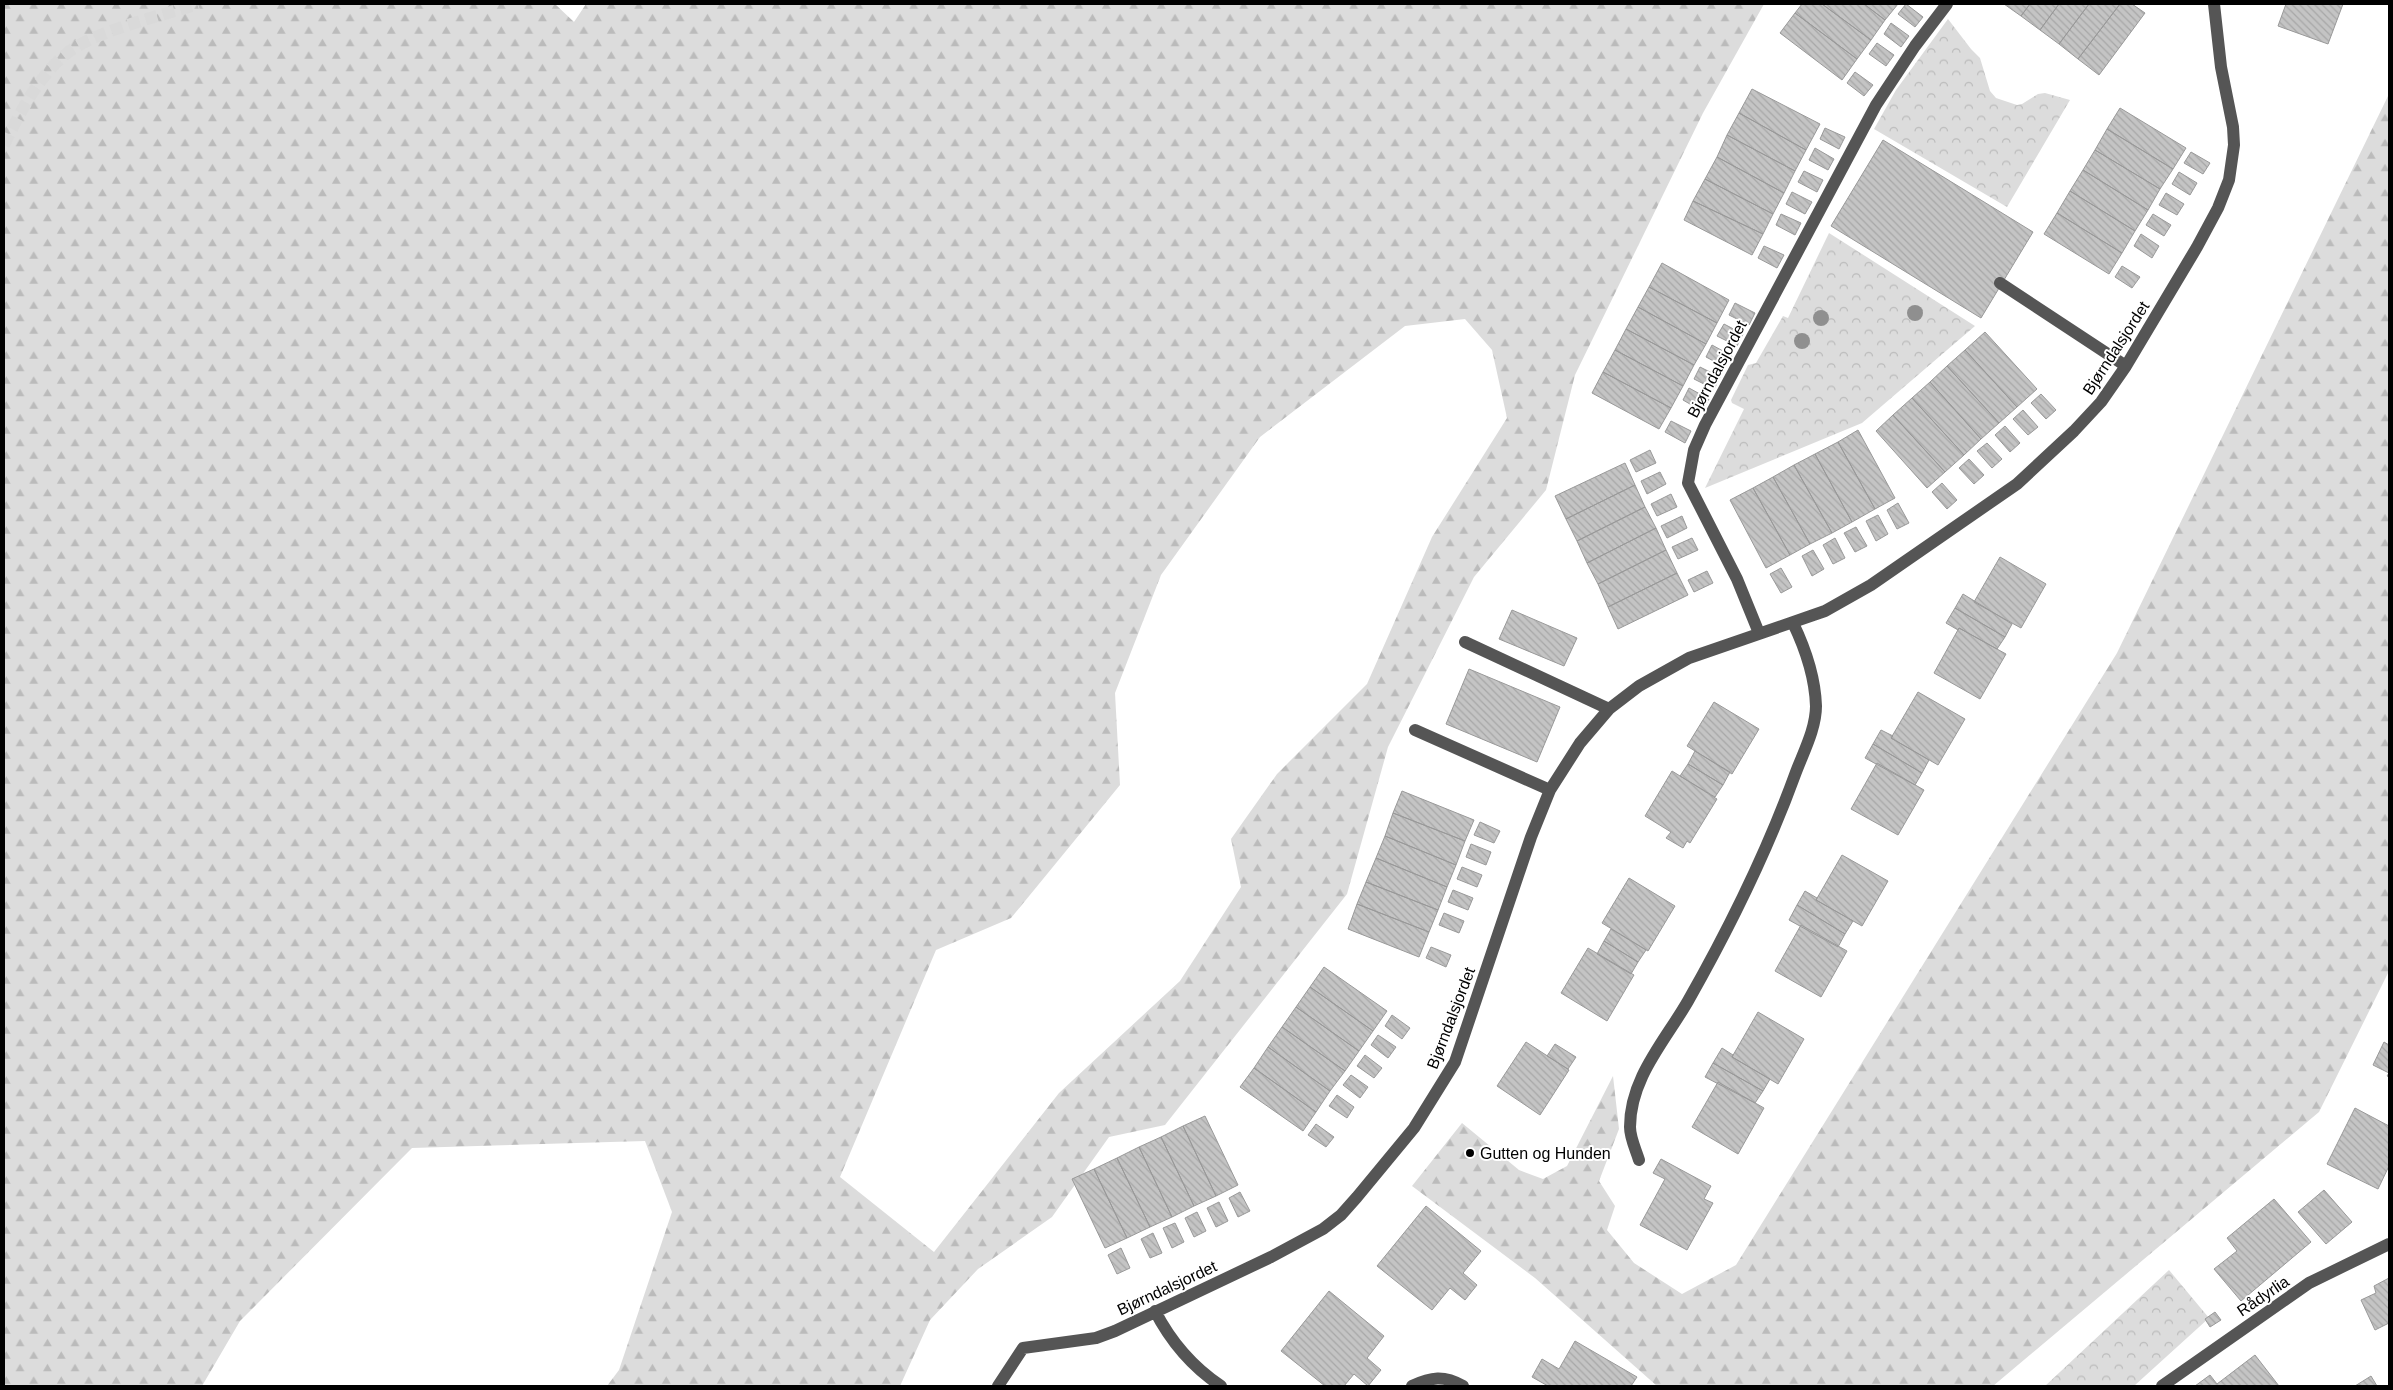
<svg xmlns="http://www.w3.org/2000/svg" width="2393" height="1390" font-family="Helvetica,sans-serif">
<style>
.forest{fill:url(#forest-firs);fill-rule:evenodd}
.park{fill:url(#park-crowns)}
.building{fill:url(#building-back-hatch);stroke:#999}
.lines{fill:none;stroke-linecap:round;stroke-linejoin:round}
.minor-tunnel{stroke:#d9d9d9;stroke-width:12;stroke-dasharray:12 6;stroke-linecap:butt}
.minor{stroke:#555;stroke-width:12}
.tree{fill:#8f8f8f}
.poi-dot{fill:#000;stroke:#fff;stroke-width:2}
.labels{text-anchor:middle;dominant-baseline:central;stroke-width:4;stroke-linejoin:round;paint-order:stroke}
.street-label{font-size:16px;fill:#000;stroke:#fff}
.poi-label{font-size:16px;fill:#000;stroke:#fff;text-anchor:start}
</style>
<defs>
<pattern id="forest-firs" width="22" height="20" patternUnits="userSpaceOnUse" patternTransform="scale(1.25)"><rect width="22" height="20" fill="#dcdcdc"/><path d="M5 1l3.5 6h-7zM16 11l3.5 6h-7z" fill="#bbb"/></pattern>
<pattern id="park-crowns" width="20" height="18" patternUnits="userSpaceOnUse" patternTransform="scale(1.25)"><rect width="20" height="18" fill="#dcdcdc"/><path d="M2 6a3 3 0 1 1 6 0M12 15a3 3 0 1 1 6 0" fill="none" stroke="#bbb"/></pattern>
<pattern id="building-back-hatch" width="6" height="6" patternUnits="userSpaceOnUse" patternTransform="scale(1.25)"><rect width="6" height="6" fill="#c4c4c4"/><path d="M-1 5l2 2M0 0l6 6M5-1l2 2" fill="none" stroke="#a7a7a7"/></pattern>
</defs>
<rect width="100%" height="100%" fill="#fff"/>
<!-- forest -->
<path class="forest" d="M4,4H555L574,22L586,4H1764L1703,113L1575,375L1546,490L1474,577L1388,747L1347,894L1165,1125L1109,1137L1052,1217L978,1269L930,1320L900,1386H607L619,1370L672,1212L645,1141L412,1148L240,1321L202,1386H4ZM1465,319L1492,350L1507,418L1432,537L1367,684L1277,774L1231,839L1241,887L1180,981L1059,1093L934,1252L840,1177L936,950L1011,918L1120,785L1115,693L1161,575L1260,437L1405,326Z
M2389,94V971L2319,1112L1993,1386H1657L1535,1278L1412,1186L1462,1123L1519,1170L1543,1179L1567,1166L1613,1076L1619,1129L1599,1181L1615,1206L1607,1230L1634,1263L1682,1294L1736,1265L2117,653Z"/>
<!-- park -->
<path class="park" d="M1948,19L1971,49L1980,58L1990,91L1996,98L2017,105L2022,104L2038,94L2045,93L2070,100L2007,207L1874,129L1896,90Z
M1829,233L1975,326L1862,423L1705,488L1744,409L1732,403L1731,400L1748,365L1756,363L1783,316L1788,318Z
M2169,1270L2209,1318L2134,1386H2045Z"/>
<!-- building -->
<path class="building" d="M1802,4H1822L1871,40L1857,59L1795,13Z
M1822,4H1864L1885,20L1871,40Z
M1864,4H1898L1885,20Z
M1906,4L1923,17L1915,27L1898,14Z
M2004,4H2030L2021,16Z
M2030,4H2059L2040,30L2021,16Z
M2059,4H2089L2059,44L2040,30Z
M2089,4H2120L2078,59L2059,44Z
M2120,4H2132L2145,13L2099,75L2078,59Z
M2286,4H2343L2328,44L2278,26Z
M1795,13L1857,59L1842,80L1780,33Z
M1891,23L1909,36L1901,47L1884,34Z
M1877,43L1894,55L1886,66L1869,54Z
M1855,72L1873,85L1864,96L1847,83Z
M1752,89L1820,124L1806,150L1739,113Z
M2120,108L2186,148L2173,169L2107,129Z
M1739,113L1806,150L1795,171L1727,135Z
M1825,128L1845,137L1839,149L1820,139Z
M2107,129L2173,169L2160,189L2095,150Z
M1727,135L1795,171L1784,193L1717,157Z
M1883,140L2033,232L1981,318L1831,226Z
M1815,148L1834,159L1828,170L1809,160Z
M2095,150L2160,189L2148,210L2083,170Z
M2191,152L2210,163L2203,174L2184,163Z
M1717,157L1784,193L1773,214L1705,179Z
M2083,170L2148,210L2135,231L2070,191Z
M1804,171L1823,180L1817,192L1798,182Z
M2179,172L2197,183L2190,195L2172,184Z
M1705,179L1773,214L1763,234L1693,201Z
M2070,191L2135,231L2122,253L2057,213Z
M1792,192L1812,202L1805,214L1786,204Z
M2166,193L2184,204L2177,215L2159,205Z
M1693,201L1763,234L1752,255L1684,220Z
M2057,213L2122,253L2109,274L2044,234Z
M1781,214L1801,223L1795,235L1776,225Z
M2153,214L2171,225L2164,236L2146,225Z
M2141,234L2159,246L2152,258L2134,246Z
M1764,246L1784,255L1777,268L1758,258Z
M1662,263L1729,300L1717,323L1649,287Z
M2122,266L2140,277L2132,288L2115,277Z
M1649,287L1717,323L1706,344L1638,307Z
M1735,303L1755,313L1749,325L1729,315Z
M1638,307L1706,344L1694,365L1626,329Z
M1724,324L1743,334L1737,346L1717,336Z
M1626,329L1694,365L1683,386L1615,350Z
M1985,332L2037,389L2017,407L1965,350Z
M1712,345L1732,356L1725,367L1706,357Z
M1615,350L1683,386L1671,408L1603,372Z
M1965,350L2017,407L1999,423L1947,366Z
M1947,366L1999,423L1981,439L1930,382Z
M1700,367L1720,377L1714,389L1694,379Z
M1603,372L1671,408L1659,429L1592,393Z
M1930,382L1981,439L1964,455L1912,398Z
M1689,388L1709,399L1702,411L1683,400Z
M2041,394L2056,410L2046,419L2031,403Z
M1912,398L1964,455L1945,472L1893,415Z
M2023,410L2038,427L2028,435L2013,419Z
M1893,415L1945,472L1927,488L1876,431Z
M1671,421L1691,431L1685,443L1665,432Z
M2005,426L2020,443L2010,452L1995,435Z
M1858,430L1895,498L1875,509L1838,442Z
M1838,442L1875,509L1852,522L1815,454Z
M1987,443L2002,459L1992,468L1977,451Z
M1650,450L1656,463L1636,472L1630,460Z
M1815,454L1852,522L1832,533L1794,465Z
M1969,459L1984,475L1974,484L1959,468Z
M1625,463L1635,485L1566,519L1555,496Z
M1794,465L1832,533L1810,544L1773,477Z
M1660,472L1666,484L1647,494L1641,481Z
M1773,477L1810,544L1790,555L1753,488Z
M1942,483L1957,500L1947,509L1932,492Z
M1635,485L1645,507L1577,541L1566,519Z
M1753,488L1790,555L1766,568L1730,500Z
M1671,494L1677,507L1657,516L1651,504Z
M1898,503L1909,523L1897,529L1887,510Z
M1645,507L1656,528L1587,563L1577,541Z
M1878,515L1888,534L1876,541L1866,521Z
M1682,516L1687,528L1667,538L1661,526Z
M1856,527L1867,546L1855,552L1844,533Z
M1656,528L1666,550L1598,584L1587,563Z
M1692,538L1698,550L1678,559L1672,547Z
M1835,538L1845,558L1833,564L1823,545Z
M1666,550L1677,573L1608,607L1598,584Z
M1813,550L1824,569L1812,576L1802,556Z
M2000,557L2046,584L2021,628L1974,602Z
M1781,568L1792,587L1781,593L1770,574Z
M1707,571L1713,583L1694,592L1688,580Z
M1677,573L1688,595L1618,629L1608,607Z
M1963,594L2012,624L2005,637L1955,608Z
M1955,608L2005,637L1997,649L1959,628L1958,630L1946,623Z
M1512,610L1577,638L1564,666L1499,639Z
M1959,628L2006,654L1980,699L1934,673Z
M1469,669L1560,707L1537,762L1446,724Z
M1918,692L1965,719L1938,765L1891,738Z
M1714,702L1759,729L1732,774L1687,746Z
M1881,730L1893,736L1891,738L1929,760L1922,773L1873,744Z
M1873,744L1922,773L1915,785L1865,758Z
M1695,751L1730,772L1723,785L1688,764Z
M1877,763L1924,790L1898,835L1851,809Z
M1688,764L1723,785L1715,797L1680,776Z
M1672,771L1717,799L1690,843L1687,841L1683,848L1666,838L1671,832L1645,816Z
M1402,791L1474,820L1465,841L1393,813Z
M1393,813L1465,841L1456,865L1385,836Z
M1480,822L1500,831L1494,843L1474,835Z
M1385,836L1456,865L1447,887L1376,858Z
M1471,844L1491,852L1486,865L1466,857Z
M1842,855L1888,881L1862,926L1816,900Z
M1376,858L1447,887L1438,910L1366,882Z
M1462,867L1482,875L1477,887L1457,879Z
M1629,878L1675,906L1648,951L1602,923Z
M1366,882L1438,910L1429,932L1357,904Z
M1453,890L1473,898L1468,910L1448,902Z
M1805,891L1817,898L1816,900L1853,921L1845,934L1797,905Z
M1357,904L1429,932L1419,957L1348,929Z
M1797,905L1845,934L1838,947L1789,920Z
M1444,913L1464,921L1459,933L1439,925Z
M1801,925L1847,951L1821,997L1775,971Z
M1611,929L1646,950L1638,962L1604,941Z
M1604,941L1638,962L1631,974L1597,954Z
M1431,947L1451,955L1446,967L1426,958Z
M1588,948L1634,975L1607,1021L1561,993Z
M1324,967L1387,1011L1373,1031L1310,987Z
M1310,987L1373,1031L1359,1051L1296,1007Z
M1296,1007L1359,1051L1345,1071L1282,1027Z
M1758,1012L1804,1039L1778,1084L1732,1057Z
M1392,1015L1410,1028L1402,1039L1385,1026Z
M1282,1027L1345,1071L1330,1091L1268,1047Z
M1378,1035L1396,1047L1388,1058L1371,1045Z
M1526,1042L1569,1070L1540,1115L1497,1086Z
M2384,1042L2389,1045V1077L2387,1076L2389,1073L2373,1065Z
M1555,1044L1576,1057L1568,1069L1547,1056Z
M1268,1047L1330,1091L1316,1112L1254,1068Z
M1722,1048L1733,1055L1732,1057L1770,1079L1763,1091L1713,1063Z
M1365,1055L1382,1068L1374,1078L1357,1066Z
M1713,1063L1763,1091L1755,1103L1705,1077Z
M1254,1068L1316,1112L1303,1131L1240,1087Z
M1351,1075L1368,1087L1360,1098L1343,1085Z
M1718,1082L1764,1108L1738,1154L1692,1127Z
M1337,1095L1354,1107L1347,1118L1329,1106Z
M2355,1108L2389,1126V1166L2378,1189L2327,1164Z
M1205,1116L1238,1185L1216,1196L1183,1126Z
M1316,1124L1334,1137L1326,1147L1308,1135Z
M1183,1126L1216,1196L1194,1206L1161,1137Z
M1161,1137L1194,1206L1172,1217L1139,1147Z
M1139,1147L1172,1217L1150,1227L1117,1158Z
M1117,1158L1150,1227L1127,1238L1094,1169Z
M1661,1159L1711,1186L1704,1199L1713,1203L1687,1250L1640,1225L1665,1179L1653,1173Z
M1094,1169L1127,1238L1105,1248L1072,1179Z
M2324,1190L2352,1222L2326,1244L2298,1212Z
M1240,1192L1250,1211L1238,1217L1229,1198Z
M2274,1199L2311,1242L2241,1301L2214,1269L2237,1251L2227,1238Z
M1219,1202L1228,1221L1216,1227L1207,1208Z
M1426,1206L1481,1251L1463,1273L1477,1285L1465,1300L1450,1288L1432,1310L1377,1266Z
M1197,1212L1206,1231L1194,1237L1185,1218Z
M1175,1223L1184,1242L1172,1248L1163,1228Z
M1153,1233L1162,1253L1150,1258L1141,1239Z
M1121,1248L1130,1268L1117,1274L1108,1255Z
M2389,1278V1323L2375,1330L2361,1300L2376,1293L2374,1286Z
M1329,1291L1384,1336L1367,1358L1381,1370L1368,1386L1354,1374L1344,1386H1325L1281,1351Z
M2215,1312L2221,1320L2210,1327L2205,1319Z
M1575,1341L1637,1377L1631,1386H1548L1532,1377L1542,1359L1559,1369Z
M2255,1355L2279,1386H2195L2210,1375L2217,1384Z
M2371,1376L2377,1386H2355Z"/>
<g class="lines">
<!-- minor-tunnel -->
<path class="minor-tunnel" d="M4,145C20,113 37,78 66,54C91,32 164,15 198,4"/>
<!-- minor -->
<path class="minor" d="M2000,283L2126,366
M1759,633L1737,579L1688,483L1694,450L1705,425L1876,105L1915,46L1947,4
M1465,642L1609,709
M1415,730L1550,790
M1639,1160C1636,1150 1630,1138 1630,1127C1630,1078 1665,1041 1688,1001C1730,927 1767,852 1796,772C1804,751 1816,728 1816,706C1815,676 1806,650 1793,623
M1155,1311C1171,1342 1191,1366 1221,1386
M998,1386L1023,1348L1096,1338L1115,1331L1271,1257L1323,1229L1341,1215L1357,1197L1414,1128L1455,1062L1531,837L1550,790L1580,743L1609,709L1639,686L1689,658L1825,611L1871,585L2017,484L2074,431L2101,402L2126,366L2197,247L2218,208L2229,180L2234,145L2233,127L2221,67L2214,4
M1412,1386C1431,1377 1444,1375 1463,1386
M2162,1386L2309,1283L2389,1244"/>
</g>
<!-- trees -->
<g class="tree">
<circle cx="1915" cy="313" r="8"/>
<circle cx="1821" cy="318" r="8"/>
<circle cx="1802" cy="341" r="8"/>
</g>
<!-- markers -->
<circle class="poi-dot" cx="1470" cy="1153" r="5"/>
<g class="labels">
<!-- street labels -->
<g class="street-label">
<text transform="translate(2116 348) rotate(-57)">Bjørndalsjordet</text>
<text transform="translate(1717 369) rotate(-62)">Bjørndalsjordet</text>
<text transform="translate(1451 1018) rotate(-69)">Bjørndalsjordet</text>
<text transform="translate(1167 1288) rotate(-25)">Bjørndalsjordet</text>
<text transform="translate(2263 1296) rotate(-34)">Rådyrlia</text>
</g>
<!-- poi labels -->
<g class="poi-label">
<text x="1480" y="1153">Gutten og Hunden</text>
</g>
</g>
<!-- border -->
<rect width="2393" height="1390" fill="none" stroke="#000000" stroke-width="10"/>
</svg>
